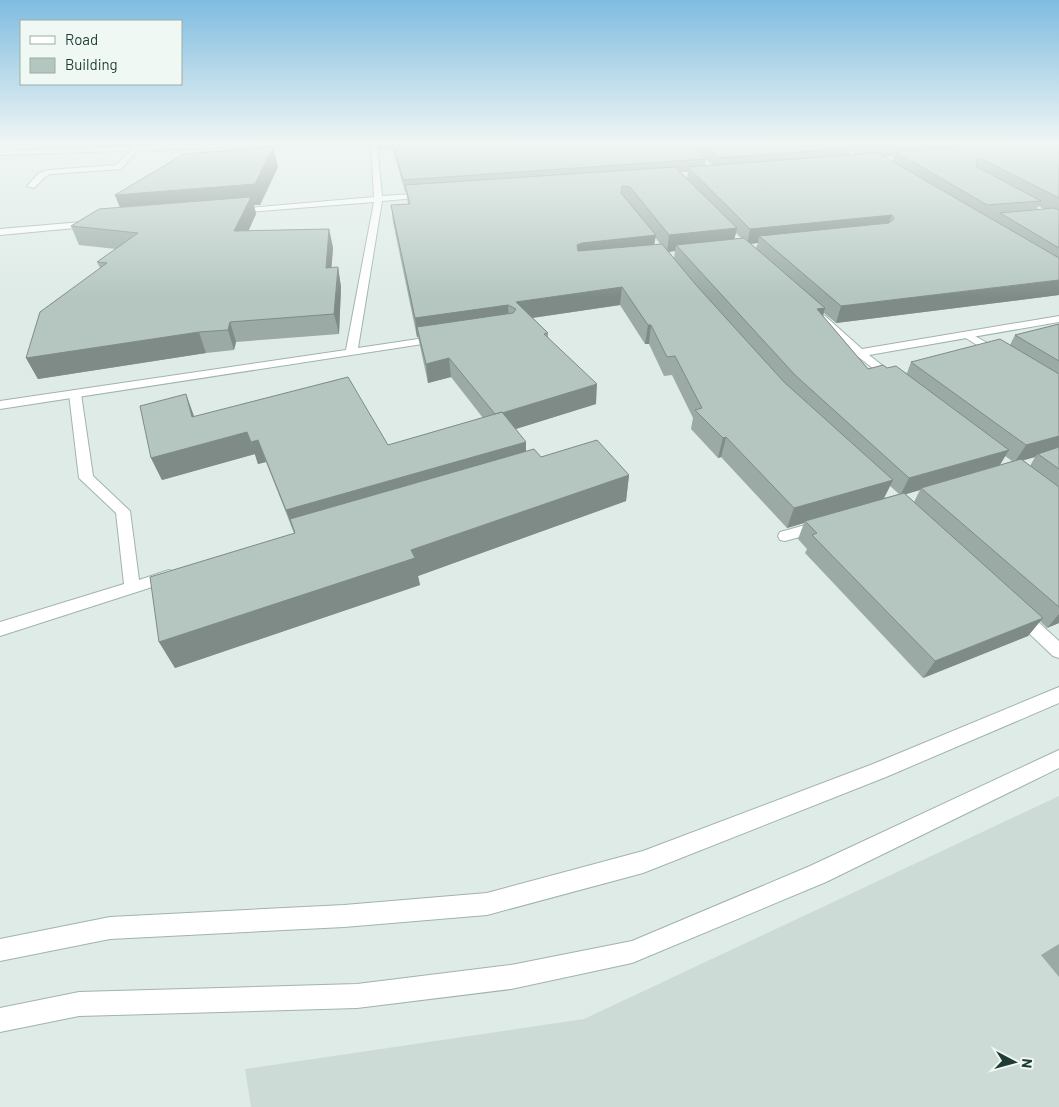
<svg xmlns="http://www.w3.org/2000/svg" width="1059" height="1107" font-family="Barlow,sans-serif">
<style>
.built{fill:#ccdbd5}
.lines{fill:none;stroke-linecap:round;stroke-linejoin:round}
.service-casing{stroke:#a1b3ad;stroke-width:2}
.minor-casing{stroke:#a1b3ad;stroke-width:2}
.tertiary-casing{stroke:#a1b3ad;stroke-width:2}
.service{fill:#fff;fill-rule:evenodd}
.minor{fill:#fff;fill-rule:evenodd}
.tertiary{fill:#fff;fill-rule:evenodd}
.wall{fill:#9baaa4;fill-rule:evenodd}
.shaded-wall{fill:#7e8b86}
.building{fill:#b4c6bf;stroke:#7e8b86}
</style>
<rect width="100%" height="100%" fill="#deebe6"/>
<!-- built -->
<path class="built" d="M1059,796V1107H251L245,1069L584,1019Z"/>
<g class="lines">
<!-- service casing -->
<g class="service-casing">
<path id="service" d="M136,146L139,148L121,169L50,174L45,177L34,188L27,186L39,173L49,170L116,165Z
M968,332L1003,352L1004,354L999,357L995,356L964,337L963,335L964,333Z
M75,390L81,394L93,476L130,511L139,580L169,570L174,572L177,576L174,580L0,636V622L124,584L116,513L79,478L69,394Z
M820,521L825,522L827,526L825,530L785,541L780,540L778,536L780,532Z
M1020,609L1026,611L1059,641V658L1053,656L1014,619L1012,615L1014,611Z"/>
</g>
<!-- minor casing -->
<g class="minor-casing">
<path id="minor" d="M241,143H298L295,145L0,155V151Z
M371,143H377L382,196L427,193L431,195L427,197L382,201L358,348L438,336L442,337L443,339L442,341L0,409V401L346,350L374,202L236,213L232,211L236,209L374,197Z
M93,221L97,224L96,226L0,235V229Z
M821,315L825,316L862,349L1059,316V322L869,355L897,377L899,379L893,382L889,381L856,355L817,320L816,318Z"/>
</g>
<!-- tertiary casing -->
<g class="tertiary-casing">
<path id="tertiary" d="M1059,687V703L886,777L643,873L487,915L344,927L110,939L0,961V939L110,917L344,905L487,893L643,851L873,764Z
M1059,750V768L826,882L632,963L511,989L357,1008L79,1016L0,1032V1008L79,992L357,984L511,965L632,941L810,866Z"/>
</g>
<!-- service -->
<use href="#service" class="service"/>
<!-- minor -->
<use href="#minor" class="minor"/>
<!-- tertiary -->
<use href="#tertiary" class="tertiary"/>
</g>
<!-- wall -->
<path class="wall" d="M379,143H1057L1059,144V295L836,323L824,313L823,316L868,369L887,368L907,373L911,362L1010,345L1015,335L1059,324V623L1047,628L1040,621L1028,636L923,678L805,553L807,549L798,539L804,523L787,528L721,457L718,458L691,429L693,418L672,375L664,376L649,344H645L620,305L533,318L548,333V337L596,404L515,429L526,451L541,457L629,475L626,501L418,576L420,585L175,668L159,642L295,533H294L266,462L258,464L255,454L162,480L151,458L194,417L388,445L483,418L451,377L428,383L420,346L418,337H417L393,222L391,205L408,204L406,192H405L393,149H379ZM850,151L856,155H849ZM894,156L892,161L885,157ZM706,159L713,166H705ZM681,172H688L687,178ZM1038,206L1044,209L1037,210ZM736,233L741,238L734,239ZM655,237L660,244H654ZM758,243L756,248L751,244ZM675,251L674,258L669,252ZM1005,456L1012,461L1000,465ZM1035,457L1030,466L1023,460ZM890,486L899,494L884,498ZM920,490L914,502L905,494Z
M278,167L260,205H254L256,214L248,231L329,229L333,248L331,268L338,267L341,287L339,334L236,342L234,350L206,353L38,379L26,358L100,268L97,262L116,249L79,245L71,226L120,208L115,195Z
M1059,944V977L1041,955Z"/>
<!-- shaded-wall -->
<path class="shaded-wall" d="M273,147L278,167L260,205H254L256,214L240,250L124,217L115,195Z
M892,215L887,230L759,236L758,243L747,244L750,229Z
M737,228L733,245H676L675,251L667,252L669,235Z
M329,229L333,248L330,288L326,268Z
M656,235L653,252L576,262L577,245L582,243Z
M338,267L341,287L339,334L334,314Z
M1059,280V295L836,323L841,306Z
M622,287L620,305L517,320L516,302Z
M508,305L509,323L417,327L418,337H417L415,318Z
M825,308L820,325L817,309Z
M230,322L236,342L234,350L228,330Z
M648,325H651L649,344H645Z
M199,332L206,353L38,379L26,358Z
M449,358L451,377L428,383L426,364Z
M597,384L596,404L497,435L496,415Z
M186,394L194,416L192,417Z
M247,432L255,454L162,480L151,458Z
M1059,436V451L1038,454L1035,457L1014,463L1026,445Z
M726,437L721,457L718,458L723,438Z
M258,440L266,462L258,464L251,442Z
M526,442V465L290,519L294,533L286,510Z
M1009,450L998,468L921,488L920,490L900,496L909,478Z
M629,475L626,501L418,576L420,585L175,668L159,642L411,550Z
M893,480L883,500L805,521L804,523L787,528L794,508Z
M1059,614V623L1047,628Z
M1043,618L1028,636L923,678L935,661Z"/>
<!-- building -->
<path class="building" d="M393,143H684L690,144L706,159L403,180Z
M699,143H842L851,148L720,158L707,147Z
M858,143H927L866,147Z
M1010,143H1057L1059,144V198L982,159H978L976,161L977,167L1041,201L987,205L896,152Z
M273,147L255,184L115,195L184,154Z
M878,153L1059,258V280L841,306L759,236L889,223L894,219L892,215L750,229L688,167Z
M675,167L737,228L669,235L630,187L622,186L621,193L656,235L582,243L577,245L578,251L662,244L696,285L784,382L893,480L794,508L726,437L723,438L695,410L702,408L675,356L667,357L651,325H648L622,287L516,302L548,333L544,334L597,384L502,413V412L495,414L449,358L426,364L417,327L513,313L516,309L508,305L415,318L391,205L410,204L405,185Z
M251,197L234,231L329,229L326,268L338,267L334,314L230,322L228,330L199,332L26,358L40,312L107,263L97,262L138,233L71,226L99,209Z
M1054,208L1059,210V248L1000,213Z
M744,238L825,308L817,309L868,369L883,365L887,368L896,366L1009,450L909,478L795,375L676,245Z
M1059,324V361L1015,335Z
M1000,339L1059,374V436L1026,445L911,362Z
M348,377L388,445L502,412L526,442L286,510L258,440L251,442L247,432L151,458L140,406L186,394L192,417Z
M597,440L629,475L411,550L415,558L159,642L150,577L295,533L290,519L534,449L541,457Z
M1059,447V469L1038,454Z
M1021,459L1059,487V607L921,488Z
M904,493L1043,618L935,661L812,535L817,533L805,521Z"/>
<!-- sky -->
<linearGradient id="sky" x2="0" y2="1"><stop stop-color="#7fbce0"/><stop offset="0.48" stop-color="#f0f6f4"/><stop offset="1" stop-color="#f0f6f4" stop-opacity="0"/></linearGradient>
<rect width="1059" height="298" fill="url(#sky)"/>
<!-- legend -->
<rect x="20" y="20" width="162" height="65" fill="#eff8f3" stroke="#9bada7"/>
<rect x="30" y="36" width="25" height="8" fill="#ffffff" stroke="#9bada7"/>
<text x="65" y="45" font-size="15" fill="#1e3c35">Road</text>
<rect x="30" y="58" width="25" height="15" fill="#b4c6bf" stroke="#9bada7"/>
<text x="65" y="70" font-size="15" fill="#1e3c35">Building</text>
<!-- north arrow -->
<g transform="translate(1014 1062) rotate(96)" stroke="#eff8f3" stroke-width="4" paint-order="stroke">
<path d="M0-4L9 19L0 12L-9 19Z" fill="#1e3c35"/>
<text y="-8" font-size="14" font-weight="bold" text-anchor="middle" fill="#1e3c35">N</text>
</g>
</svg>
